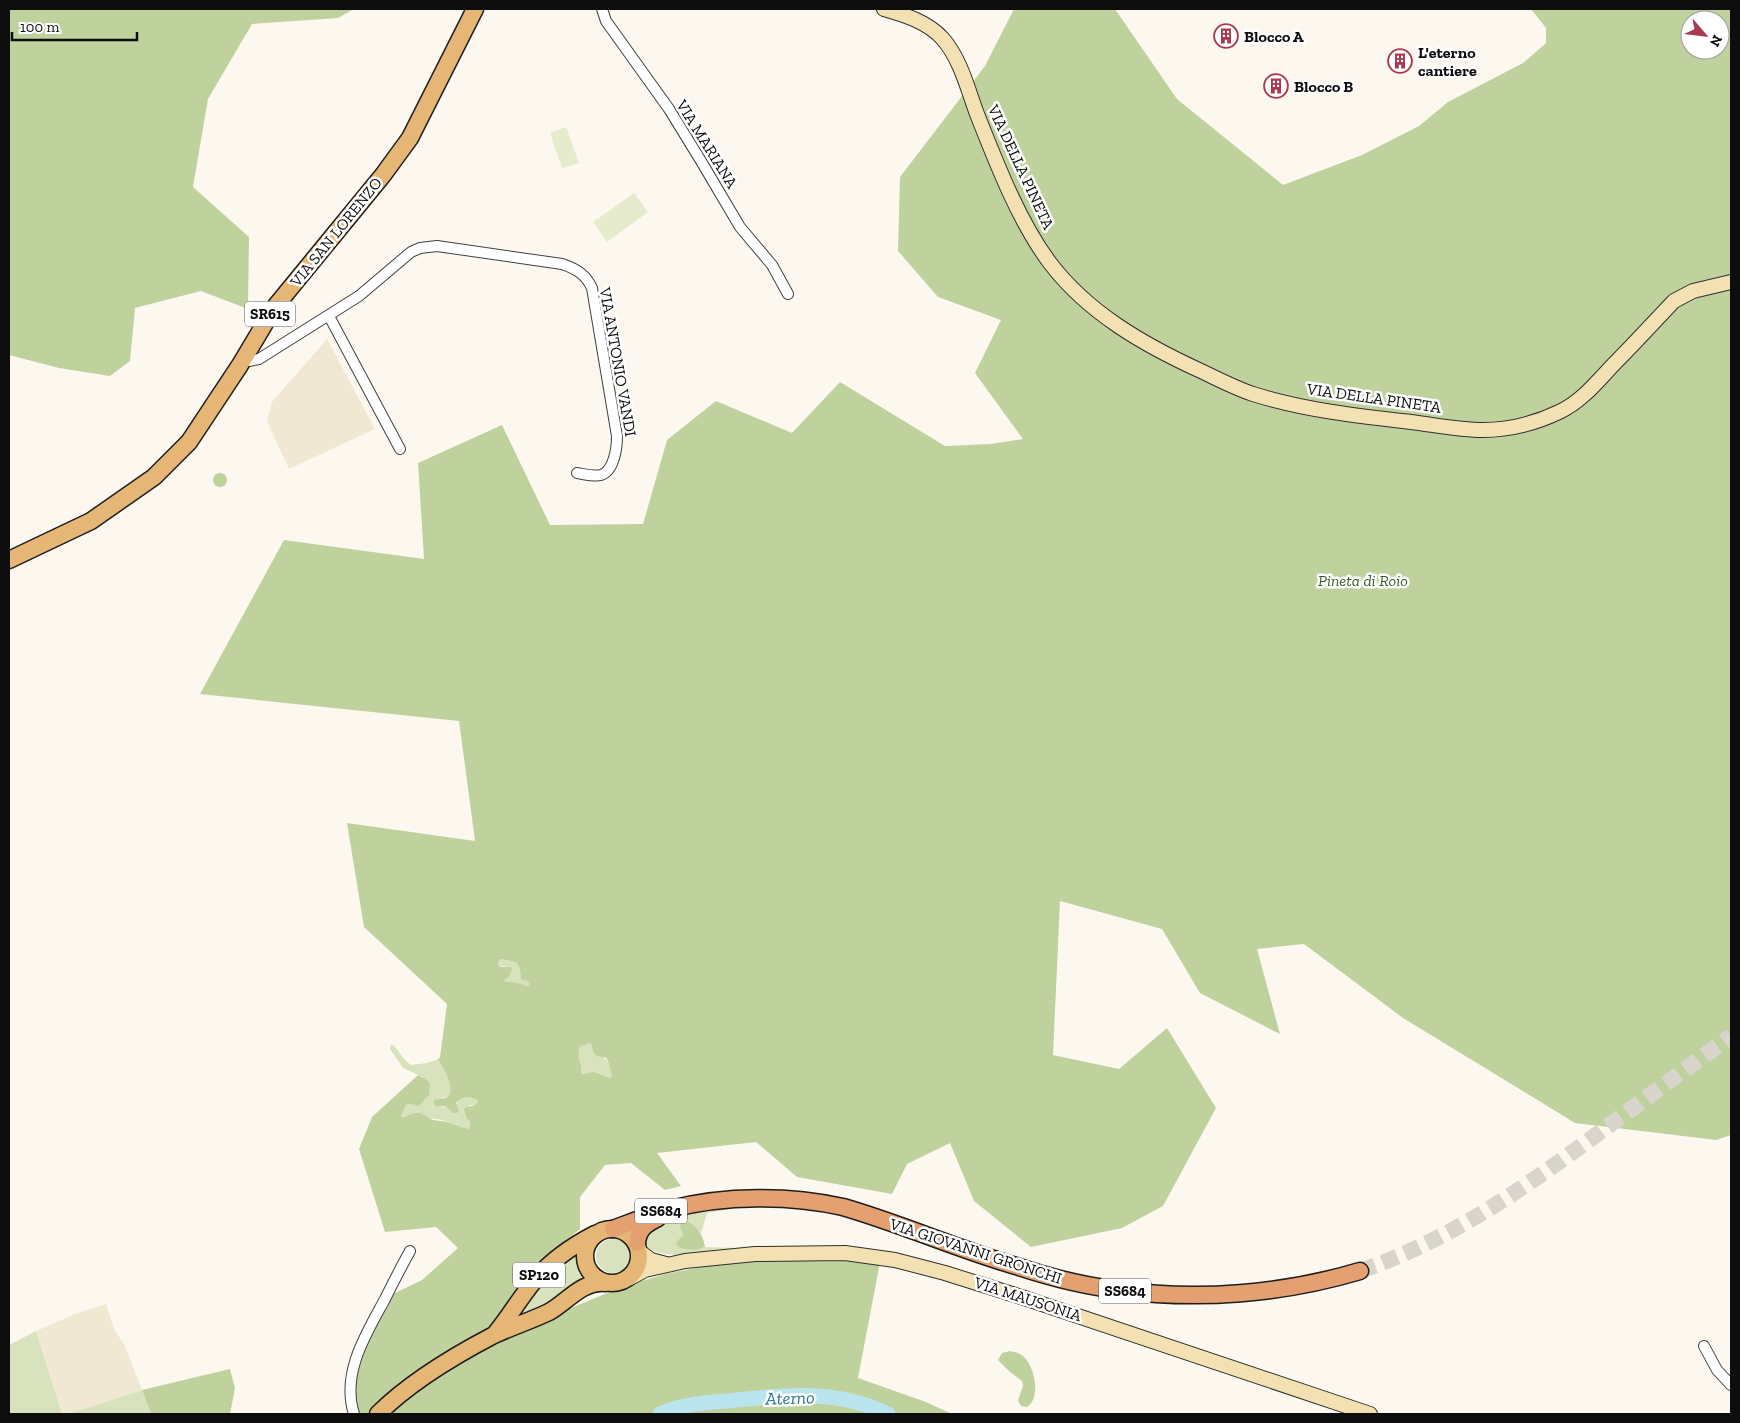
<svg xmlns="http://www.w3.org/2000/svg" width="1740" height="1423" font-family="'Zilla Slab',serif">
<style>
.farmland{fill:#f0e8d2}
.green{fill:#d8e3bd}
.forest{fill:#bfd29e;fill-rule:evenodd}
.pitch{fill:#e7ebce}
.lines{fill:none;stroke-linecap:round;stroke-linejoin:round}
.river{stroke:#bae4ee;stroke-width:15}
.trunk-tunnel{stroke:#d9d5cd;stroke-width:16;stroke-dasharray:16 8;stroke-linecap:butt}
.minor-casing{stroke:#404040;stroke-width:12}
.secondary-casing{stroke:#2f2f2f;stroke-width:16}
.primary-casing{stroke:#1e1e1e;stroke-width:19}
.trunk-casing{stroke:#1e1e1e;stroke-width:19}
.minor{stroke:#fff;stroke-width:10}
.secondary{stroke:#f4e1b3;stroke-width:14}
.primary{stroke:#e6b676;stroke-width:16}
.trunk{stroke:#e4a070;stroke-width:16}
.labels{text-anchor:middle;dominant-baseline:central;stroke-width:5;stroke-linejoin:round;paint-order:stroke}
.shield{fill:#fff;stroke:#565656;stroke-width:1}
.shield-label{font-size:15px;font-weight:bold;fill:#0d0d0d}
.poi-label{font-size:16px;font-weight:bold;fill:#0d0d0d;stroke:#fff;text-anchor:start}
.street-label{font-size:16px;fill:#0d0d0d;stroke:#fff}
.park-label{font-size:16px;font-style:italic;fill:#3b5c26;stroke:#fff}
.water-label{font-size:18px;font-style:italic;fill:#27748e;stroke:#fff}
</style>
<rect width="100%" height="100%" fill="#fdf8ef"/>
<!-- farmland -->
<path class="farmland" d="M327,339L375,429L289,469L267,421L272,402Z
M106,1304L115,1331L124,1344L142,1390L68,1414H62L36,1331L75,1314Z"/>
<!-- green -->
<path class="green" d="M501,959C515,962 521,960 522,979L531,982L527,986L514,982L506,983L504,980L509,977L512,970L504,966L499,967L498,961Z
M591,1043L598,1056C609,1058 610,1066 612,1076L610,1078C597,1075 601,1068 585,1074L581,1073L577,1053L581,1046Z
M391,1044C399,1049 402,1059 411,1065L427,1063L438,1059C444,1070 452,1081 450,1094L446,1098L442,1097L441,1107L445,1106L453,1113L459,1099L465,1097L476,1099L478,1102L475,1105H469L470,1127L468,1129L449,1122L437,1119L401,1116L406,1105L412,1104L423,1077L403,1068L390,1049Z
M725,1206L731,1209L707,1213L701,1233L698,1230L681,1231L683,1236L680,1240L679,1247L689,1249H701L705,1247L737,1248C722,1252 643,1266 645,1238C645,1235 648,1230 649,1227L672,1215Z
M596 1256a17 17 0 1 1 34 0a17 17 0 1 1-34 0Z
M583,1251L582,1262L590,1277L566,1294L502,1329C527,1297 548,1272 583,1251Z
M36,1331L62,1414H9V1345Z
M142,1390L151,1414H68Z"/>
<!-- forest -->
<path class="forest" d="M9,9H354L338,18L252,24L208,99L193,187L249,237L248,309L201,291L135,308L130,361L110,376L59,368L9,355Z
M1014,9H1115L1177,99L1283,185L1362,155L1419,126L1448,102L1523,63L1546,43V28L1531,9H1731V1135L1716,1140L1575,1123L1403,1018L1304,944L1257,949L1280,1034L1200,993L1162,929L1060,901L1053,1055L1119,1069L1167,1028L1216,1108L1163,1206L1122,1228L1031,1247L974,1201L950,1143L907,1164L892,1194L797,1177L756,1142L657,1153L681,1186L665,1190L631,1163L605,1165L580,1197V1229L537,1265L490,1331L370,1414H349L345,1395L353,1349L391,1295L422,1280L458,1248L436,1227L385,1232L359,1149L372,1117L418,1075L427,1080L430,1084L429,1095L419,1106L412,1104L406,1105L401,1116L404,1117L413,1113H420L433,1120L448,1122L468,1129L470,1127V1122L466,1117L464,1108L475,1105L478,1102L476,1099C468,1097 461,1096 456,1103L459,1111L457,1113H453L445,1106H436L434,1104V1100L446,1098L450,1094C452,1081 444,1070 438,1059L440,1057L447,1004L364,927L347,823L475,841L459,721L200,694L284,540L424,559L418,463L502,425L550,525L643,524L667,440L716,401L792,433L840,382L945,446L991,444L1023,439L975,373L1001,320L938,297L898,251L900,177L985,66ZM1690,20H1720V50H1690ZM501,959C515,962 521,960 521,979L530,982L528,986L514,982H506L504,980L509,977L512,970L511,967H499L498,962ZM591,1043L594,1053L597,1056L606,1058L608,1061L612,1076L610,1078C596,1075 601,1069 584,1074L581,1073C583,1063 574,1056 581,1046Z
M213 480a7 7 0 1 1 14 0a7 7 0 1 1-14 0Z
M684,1220C696,1225 703,1234 705,1247C697,1251 684,1251 676,1245L677,1241L683,1236L680,1226L681,1222Z
M826,1257L880,1262L858,1378L926,1402L952,1414H386L408,1396L466,1357L540,1321L619,1288L665,1274L726,1262Z
M1010,1351C1015,1352 1020,1353 1024,1357C1035,1367 1041,1399 1027,1407L1021,1406L1018,1400L1023,1386L1022,1381L1009,1371L998,1360L1002,1353Z
M230,1369L235,1388L230,1414H151L142,1390Z"/>
<!-- pitch -->
<path class="pitch" d="M566,127L579,163L562,168L550,133Z
M634,193L648,212L607,242L593,222Z"/>
<g class="lines">
<!-- river -->
<path class="river" d="M660,1414C681,1404 704,1403 727,1401C784,1395 835,1388 888,1414"/>
<!-- trunk-tunnel -->
<path class="trunk-tunnel" d="M1360,1271C1450,1240 1520,1191 1596,1135C1641,1102 1686,1069 1731,1036"/>
<!-- minor casing -->
<g class="minor-casing">
<path id="minor" d="M602,9L606,21L669,109L701,161L740,227L772,265L788,294
M329,316L400,449
M243,360L249,361L259,359L359,296L411,252L420,248L437,246L562,264C577,269 586,275 592,288L617,436C617,448 614,471 601,475C593,477 584,474 577,473
M1704,1346L1717,1370L1731,1385
M354,1414C341,1373 366,1334 385,1299C393,1283 401,1267 410,1251"/>
</g>
<!-- secondary casing -->
<g class="secondary-casing">
<path id="secondary" d="M884,9C905,15 928,22 943,39C961,60 968,90 977,114C996,162 1019,222 1050,263C1088,313 1144,345 1201,371C1218,379 1235,388 1253,394C1304,410 1358,416 1411,422C1435,425 1460,430 1483,430C1509,430 1536,423 1559,412C1581,402 1597,382 1613,365C1634,344 1654,322 1674,301L1693,291L1731,282
M640,1252L651,1260L666,1264
M630,1278L645,1270L685,1261L755,1254L845,1253L895,1260L945,1273L1015,1295L1370,1414"/>
</g>
<!-- primary casing -->
<g class="primary-casing">
<path id="primary" d="M9,560L91,521L154,477L189,442L240,365L274,308L383,175L410,138L475,9
M585 1256a27 27 0 1 1 54 0a27 27 0 1 1-54 0Z
M495,1334C509,1317 520,1298 534,1281C550,1261 572,1246 595,1234
M378,1414C410,1382 452,1357 492,1336C511,1327 530,1321 549,1312C568,1301 582,1281 605,1283"/>
</g>
<!-- trunk casing -->
<g class="trunk-casing">
<path id="trunk" d="M613,1229C632,1222 651,1214 671,1209C725,1195 789,1195 843,1207C902,1224 957,1249 1016,1266C1049,1277 1084,1286 1119,1290C1198,1301 1283,1294 1360,1271
M637,1243C638,1230 645,1224 658,1218"/>
</g>
<!-- minor -->
<use href="#minor" class="minor"/>
<!-- secondary -->
<use href="#secondary" class="secondary"/>
<!-- primary -->
<use href="#primary" class="primary"/>
<!-- trunk -->
<use href="#trunk" class="trunk"/>
</g>
<!-- icons -->
<defs>
<g id="building-ring" transform="scale(1.25)"><circle r="9.5" fill="#fff" stroke="#ab3752" stroke-width="1.5"/><path d="M-4-6H4V6H1V3H-1V6H-4ZM-2.5-4.3h1.7v1.8h-1.7ZM.8-4.3h1.7v1.8H.8ZM-2.5-1h1.7V.8h-1.7ZM.8-1h1.7V.8H.8Z" fill="#ab3752"/></g>
</defs>
<g fill-rule="evenodd">
<use href="#building-ring" x="1226" y="36"/>
<use href="#building-ring" x="1400" y="61"/>
<use href="#building-ring" x="1276" y="86"/>
</g>
<g class="labels">
<!-- shield labels -->
<g class="shield">
<rect x="245" y="301.5" width="50" height="25" rx="4"/>
<rect x="635" y="1198.5" width="52" height="25" rx="4"/>
<rect x="513" y="1262.5" width="52" height="25" rx="4"/>
<rect x="1099" y="1278.5" width="52" height="25" rx="4"/>
</g>
<g class="shield-label">
<text x="270" y="314">SR615</text>
<text x="661" y="1211">SS684</text>
<text x="539" y="1275">SP120</text>
<text x="1125" y="1291">SS684</text>
</g>
<!-- poi labels -->
<g class="poi-label">
<text x="1244" y="36">Blocco A</text>
<text x="1418" y="52">L'eterno<tspan x="1418" dy="18">cantiere</tspan></text>
<text x="1294" y="86">Blocco B</text>
</g>
<!-- street labels -->
<g class="street-label">
<text transform="translate(707 144) rotate(58)">VIA MARIANA</text>
<text transform="translate(1021 167) rotate(65)">VIA DELLA PINETA</text>
<text transform="translate(336 232) rotate(-51)">VIA SAN LORENZO</text>
<text transform="translate(618 362) rotate(80)">VIA ANTONIO VANDI</text>
<text transform="translate(1374 398) rotate(8)">VIA DELLA PINETA</text>
<text transform="translate(976 1251) rotate(18)">VIA GIOVANNI GRONCHI</text>
<text transform="translate(1028 1299) rotate(18)">VIA MAUSONIA</text>
</g>
<!-- park labels -->
<g class="park-label">
<text x="1363" y="580">Pineta di Roio</text>
</g>
<!-- water labels -->
<g class="water-label">
<text transform="translate(790 1398) rotate(-2)">Aterno</text>
</g>
</g>
<!-- border -->
<rect width="1740" height="1423" fill="none" stroke="#0d0d0d" stroke-width="20"/>
<!-- north arrow -->
<g transform="translate(1705 35) rotate(118)"><circle r="24" fill="#ffffff" stroke="#9e9e9e"/>
<path d="M0-4L9 19L0 12L-9 19Z" fill="#ab3752"/>
<text y="-8" font-size="14" font-weight="bold" text-anchor="middle" fill="#0d0d0d">N</text>
</g>
<!-- scale -->
<path d="M12 32v8h125v-8" fill="none" stroke="#0d0d0d" stroke-width="2.5"/>
<text x="20" y="32" font-size="15" fill="#0d0d0d" stroke="#ffffff" stroke-width="4" paint-order="stroke">100 m</text>
</svg>
